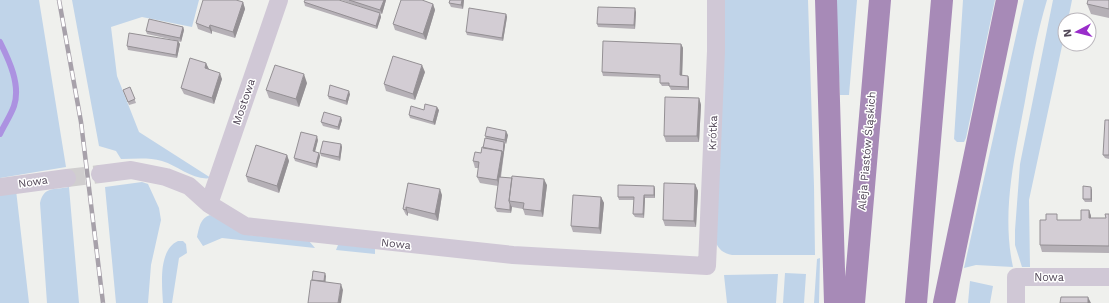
<svg xmlns="http://www.w3.org/2000/svg" width="1109" height="303" font-family="'Work Sans',sans-serif">
<style>
.green{fill:#c0d4e9}
.lines{fill:none;stroke-linecap:round;stroke-linejoin:round}
.stream{stroke:#ac92e1;stroke-width:6}
.street-tunnel{stroke:#d0cecf;stroke-width:18;stroke-dasharray:18 9;stroke-linecap:butt}
.street{stroke:#d0c8d6;stroke-width:18}
.highway{stroke:#a78ab7;stroke-width:22}
.rail-casing{stroke:#a7a1aa;stroke-width:4.5}
.rail{stroke:#fff;stroke-width:3;stroke-dasharray:9;stroke-linecap:butt}
.wall{fill:#b5b0b6}
.shaded-wall{fill:#949094}
.building{fill:#d3cdd4;stroke:#949094}
.labels{text-anchor:middle;dominant-baseline:central;stroke-width:3;stroke-linejoin:round;paint-order:stroke}
.street-label{font-size:11px;fill:#524858;stroke:#fff}
</style>
<rect width="100%" height="100%" fill="#eff0ed"/>
<!-- green -->
<path class="green" d="M0,0H39L66,167L0,178Z
M72,0H199L192,27L142,17L111,27L117,76L139,132L211,178C193,181 179,166 162,161C148,157 134,159 121,159L116,151L99,146Z
M724,0H808L814,186L815,255H732C723,253 719,250 715,241Z
M835,0H857L849,95H840Z
M963,0H995L966,138L964,142H957L954,139Z
M1024,0H1047C1037,33 1031,67 1025,101C1015,155 1001,212 1013,267L976,265L964,268Z
M1053,0H1072L1068,20H1065V32L1029,200L1030,267H1022L1015,245V230L1020,164Z
M142,182L148,184L159,208L161,220L151,265L148,303H116L105,187Z
M69,187L79,303H47L40,203C44,186 54,190 69,187Z
M16,190L29,303H0V194Z
M210,215L249,235L309,241L315,248L222,238L203,246L197,237C199,228 200,218 210,215Z
M178,241H183L186,244L187,253L179,258L172,303H163C162,285 158,250 178,241Z
M343,244L372,247L375,249V254L336,250L338,245Z
M820,258L819,303H814L817,259Z
M785,273L806,274L804,303H783Z
M778,274L776,303H727L724,275Z
M970,281L993,286L990,303H968Z"/>
<g class="lines">
<!-- stream -->
<path class="stream" d="M0,42C9,60 21,85 14,106C11,115 4,125 0,134"/>
<!-- street-tunnel -->
<path class="street-tunnel" d="M67,178L100,174"/>
<!-- street -->
<path class="street" d="M100,174L131,170L166,177L189,186L209,204L245,226L513,255L707,266L716,51V0
M0,187L67,178
M209,204L279,0
M1016,303V277H1109"/>
<!-- highway -->
<path class="highway" d="M826,0L835,303
M854,303L880,0
M916,303L942,0
M944,303L1007,0"/>
<!-- rail casing -->
<g class="rail-casing">
<path id="rail" d="M59,0L81,122L103,303"/>
</g>
<!-- rail -->
<use href="#rail" class="rail"/>
</g>
<!-- wall -->
<path class="wall" d="M341,0H386L382,14L380,13L381,17L377,29L305,6L304,2L379,13Z
M464,0L463,9L451,7L449,3Z
M1109,0V18L1091,14L1087,4Z
M243,2L245,9L235,38L212,31V34L198,29L196,23Z
M433,4L435,10L426,40L395,30L393,24Z
M636,12L635,29L598,27L597,24Z
M506,14L507,17L503,41L467,35L466,32Z
M183,27L184,30L181,42L178,41L180,44L177,58L128,50L127,46L174,40L147,34L146,31Z
M681,44L683,48L682,76L689,79V90H671L669,86H662L660,83V78L603,76L602,72Z
M206,63L208,69L222,79L214,104L184,94L181,88Z
M425,72L415,100L386,91L384,84Z
M307,83L299,107L269,98L266,90Z
M130,87L136,103L129,105L123,90Z
M350,94L347,105L329,99L328,96Z
M699,98L701,105L699,142H666L664,136Z
M424,110H439L435,125L410,118L409,115Z
M342,120L339,130L323,126L321,122Z
M1109,120V159L1105,158L1103,155Z
M508,135L506,144L505,143V145L501,177L547,185L543,217L525,215L523,209L512,207L511,213L497,212L495,208L498,186L480,183L477,177L479,168H475L473,161L481,153L483,148L486,138L485,136Z
M318,140L315,152L319,153L320,156L317,168L295,161L294,158Z
M341,144L342,147L340,161L321,156L320,153Z
M287,155L289,161L279,193L248,182L246,176Z
M408,183L442,195L438,221L408,213V216L406,215L403,209Z
M695,184L698,191L696,227L665,226L663,220Z
M654,186L655,189V198H645L644,218L635,217L633,214L634,200H619L618,197Z
M1092,190V202H1085L1083,199Z
M601,197L604,203L601,234L573,232L571,226Z
M1089,210L1091,216V218H1106L1109,214V253L1042,252L1040,245L1046,220H1081Z"/>
<!-- shaded-wall -->
<path class="shaded-wall" d="M384,0H386L382,14L380,10Z
M462,0H464L463,9L461,5Z
M243,2L245,9L235,38L233,32Z
M433,4L435,10L426,40L423,34Z
M635,8L636,12L635,29L634,25Z
M380,13L381,17L377,29L376,26Z
M506,14L507,17L503,41L502,38Z
M210,25L212,31V34L209,28Z
M183,27L184,30L181,42L180,38Z
M178,41L180,44L177,58L176,55Z
M681,44L683,48L682,79L680,75Z
M206,63L209,69L207,74L205,68Z
M422,65L425,72L415,100L413,94Z
M220,73L222,79L214,104L212,98Z
M304,74L307,83L299,107L296,99Z
M688,76L689,79V90L688,87Z
M349,91L350,94L347,105L346,101Z
M699,98L701,105L699,142L697,136Z
M437,107L439,110L435,125L433,122Z
M341,117L342,120L339,130L338,127Z
M506,131L508,135L506,144L505,140Z
M317,136L318,140L314,155L313,151Z
M504,142L505,145L499,186L497,180L502,151Z
M341,144L342,147L340,161L339,157Z
M319,153L320,156L317,168L316,164Z
M287,155L289,161L279,193L277,186Z
M544,179L547,185L543,217L541,211Z
M695,184L698,191L696,227L694,221Z
M654,186L655,189V198L654,195Z
M1091,187L1092,190V202L1091,199Z
M440,189L442,195L438,221L435,214Z
M644,195L645,198L644,218L643,214Z
M601,197L604,203L601,234L599,228Z
M510,204L512,207L511,213L510,210Z
M406,207L408,213V216L406,210Z
M1089,210L1091,216V224L1089,218Z
M325,273L326,276L325,288L323,284Z
M341,284L343,290L341,303H338Z
M1088,297L1091,303H1088Z"/>
<!-- building -->
<path class="building" d="M203,0H236L243,2L233,32L210,25L209,28L196,23Z
M305,0H339L380,13L376,26L304,2Z
M349,0H384L380,10Z
M401,0H422L433,4L423,34L393,24Z
M450,0H462L461,5L449,3Z
M1088,0H1109V9L1087,4Z
M598,7L635,8L634,25L597,24Z
M469,8L506,14L502,38L466,32Z
M149,19L183,27L180,38L146,31Z
M129,33L178,41L176,55L127,46Z
M603,41L681,44L680,75L688,76V87L669,86V83H660V75L602,72Z
M393,56L422,65L413,94L384,84Z
M190,58L206,63L205,68L220,73L212,98L181,88Z
M275,65L304,74L296,99L266,90Z
M330,85L349,91L346,101L328,96Z
M130,87L135,99L128,102L123,90Z
M665,97L699,98L697,136H664Z
M425,104L437,107L433,122L409,115L411,106L424,110Z
M324,112L341,117L338,127L321,122Z
M1105,120H1109V155H1103Z
M487,127L506,131L505,140L485,136Z
M301,132L317,136L313,151L319,153L316,164L294,158Z
M485,138L504,142L503,154L502,151L483,148Z
M323,141L341,144L339,157L320,153Z
M256,145L287,155L277,186L246,176Z
M482,147L502,151L497,180L477,177L479,162L473,161L475,152L481,153Z
M512,176L544,179L541,211L523,209L524,203L509,201Z
M499,177L512,178L509,201L510,204V210L495,208Z
M408,183L440,189L435,214L406,207V210L403,209Z
M664,183L695,184L694,221L663,220Z
M618,185L654,186V195H644L643,214H633L634,197H618Z
M1083,186L1091,187V199H1083Z
M573,195L601,197L599,228L571,226Z
M1081,210H1089V218H1106L1105,214H1109V246L1040,245V220H1046V214H1057V220H1081Z
M313,271L325,273L324,281L312,280Z
M311,280L341,284L338,303H308Z
M1061,297H1088V303H1060Z"/>
<g class="labels">
<!-- street labels -->
<g class="street-label">
<text transform="translate(244 102) rotate(-71)">Mostowa</text>
<text transform="translate(713 133) rotate(-88)">Krótka</text>
<text transform="translate(867 151) rotate(-85)">Aleja Piastów Śląskich</text>
<text transform="translate(33 182) rotate(-8)">Nowa</text>
<text transform="translate(396 244) rotate(6)">Nowa</text>
<text x="1049" y="277">Nowa</text>
</g>
</g>
<!-- north arrow -->
<g transform="translate(1077 32) rotate(263)"><circle r="19" fill="#ffffff" stroke="#bab6bc"/>
<path d="M0-3L7 15L0 10L-7 15Z" fill="#992dca"/>
<text y="-6" font-size="11" font-weight="bold" text-anchor="middle" fill="#524858">N</text>
</g>
</svg>
